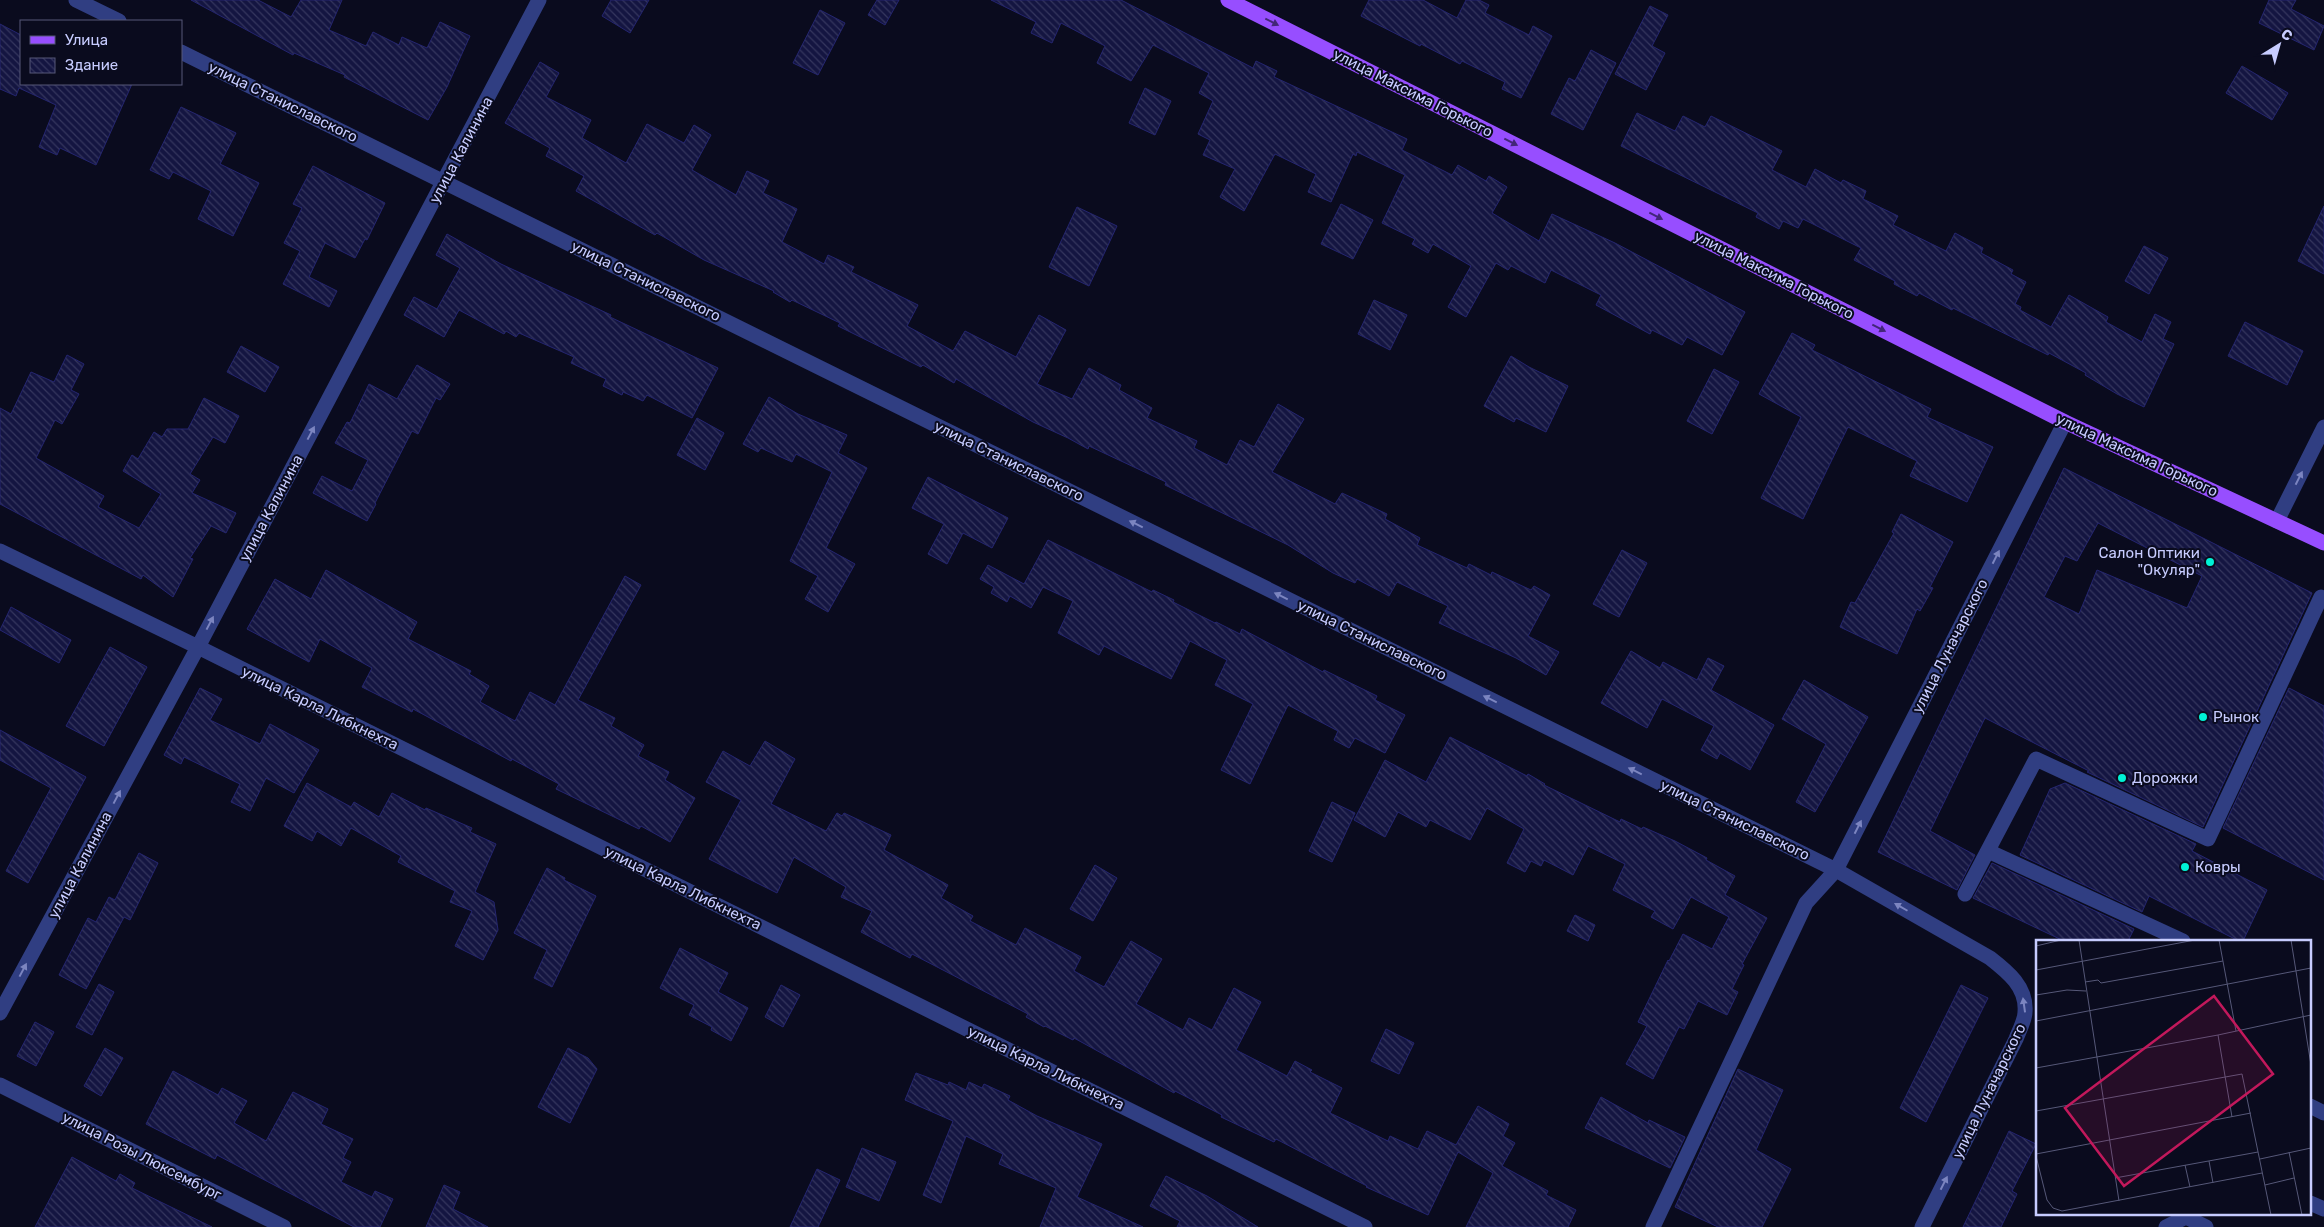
<svg xmlns="http://www.w3.org/2000/svg" width="2324" height="1227" font-family="Rubik,sans-serif">
<style>
.building{fill:url(#building-back-hatch);stroke:#24256f;fill-rule:evenodd}
.lines{fill:none;stroke-linecap:round;stroke-linejoin:round}
.minor{stroke:#303e82;stroke-width:15}
.major{stroke:#974eff;stroke-width:15}
.oneway{fill:#422678}
.oneway2{fill:#7c85c0}
.poi-dot{fill:#00f2d6;stroke:#0a0b1e;stroke-width:2}
.labels{text-anchor:middle;dominant-baseline:central;stroke-width:4;stroke-linejoin:round;paint-order:stroke}
.street-label{font-size:15px;fill:#c7ccff;stroke:#0a0b1e}
.poi-label{font-size:15px;fill:#c7ccff;stroke:#0a0b1e;text-anchor:start}
.inset-road{fill:none;stroke:#565878;stroke-width:1}
.view{fill:#c2185b;fill-opacity:0.15;stroke:#c2185b;stroke-width:2.5}
.inset-edge{fill:none;stroke:#c7ccff;stroke-width:2.5}
</style>
<defs>
<pattern id="building-back-hatch" width="6" height="6" patternUnits="userSpaceOnUse" patternTransform="scale(1.25)"><rect width="6" height="6" fill="#141541"/><path d="M-1 5l2 2M0 0l6 6M5-1l2 2" fill="none" stroke="#35365e"/></pattern>
</defs>
<rect width="100%" height="100%" fill="#0a0b1e"/>
<!-- building -->
<path class="building" d="M191,0H258L291,17L301,0H342L329,30L366,46L373,32L399,45L402,37L427,48L440,22L470,36L447,87L428,120L344,77L345,75L294,53L293,55Z
M611,0H649L630,33L602,16Z
M877,0H899L885,25L868,15Z
M991,0H1121L1253,68L1256,61L1277,71L1274,77L1407,139L1402,150L1452,175L1458,165L1486,181L1489,176L1507,187L1492,213L1539,241L1552,214L1615,243L1745,312L1722,355L1687,337L1682,345L1652,330L1650,334L1596,305L1601,295L1551,270L1545,283L1511,266L1508,270L1496,263L1466,317L1448,307L1471,266L1433,244L1428,253L1412,244L1415,239L1382,223L1405,175L1357,152L1356,156L1353,154L1331,202L1308,192L1316,174L1275,154L1244,211L1220,197L1235,169L1203,155L1210,140L1198,134L1213,101L1199,93L1209,73L1153,45L1131,81L1097,63L1105,46L1061,23L1052,43L1031,33L1036,22Z
M1369,0H1423L1457,18L1466,0H1479L1489,5L1485,13L1529,35L1533,26L1552,36L1521,98L1502,89L1505,82L1462,61L1460,64L1421,44L1420,46L1361,16Z
M2269,0H2296L2291,9L2324,26L2314,50L2259,23Z
M1650,6L1668,15L1652,46L1665,53L1646,90L1615,74Z
M820,10L845,23L818,75L793,63Z
M0,24L21,35V84H132L96,165L60,148L57,155L39,147L56,105L19,88L16,96L0,89Z
M1591,50L1616,63L1583,130L1551,114L1569,78L1575,81Z
M540,62L559,73L546,97L591,120L582,138L626,163L647,124L684,143L694,125L711,135L692,170L736,195L747,171L769,181L763,193L797,209L782,242L824,264L828,255L854,267L851,272L918,305L907,326L953,351L965,331L1016,357L1039,315L1066,330L1037,384L1072,399L1089,368L1121,385L1119,390L1152,408L1147,418L1197,441L1194,448L1227,465L1240,440L1254,447L1278,404L1304,419L1272,472L1335,504L1342,493L1387,514L1385,519L1420,538L1417,545L1467,568L1469,564L1491,575L1492,572L1531,590L1534,586L1550,595L1528,636L1559,652L1546,675L1516,658L1439,623L1448,606L1397,582L1389,596L1357,579L1355,583L1333,573L1288,545L1165,485L1166,482L1089,446L1088,449L1068,438L1033,422L956,379L954,383L923,365L921,367L838,326L840,323L792,300L790,302L773,292L774,291L704,260L657,233L655,235L576,191L584,176L546,156L550,148L505,123Z
M2242,66L2288,93L2272,120L2226,93Z
M1145,88L1171,101L1155,135L1129,123Z
M181,107L236,133L220,164L259,183L233,236L198,219L211,191L173,172L169,179L150,170Z
M1637,113L1675,131L1683,116L1705,127L1711,116L1782,151L1772,170L1806,187L1815,169L1841,183L1843,180L1866,191L1863,199L1898,216L1893,225L1946,251L1955,233L1983,248L1981,253L2013,270L2011,274L2026,282L2015,304L2021,307L2020,310L2051,327L2069,295L2108,317L2106,322L2142,342L2155,314L2171,322L2163,339L2174,344L2144,407L2117,394L2085,375L2086,373L2049,353L2048,355L1953,308L1952,310L1919,293L1917,296L1894,284L1895,281L1854,260L1861,248L1803,219L1798,228L1783,221L1779,229L1756,217L1758,213L1621,146Z
M313,166L385,203L367,240L365,239L355,258L325,243L309,277L337,291L329,307L283,284L300,251L284,243L302,208L293,204Z
M1341,204L1373,220L1353,259L1321,244Z
M2324,206V274L2298,261Z
M1077,207L1117,226L1089,286L1049,267Z
M447,234L501,264L611,315L610,317L718,368L692,418L647,395L643,401L623,392L622,395L603,386L606,379L571,363L574,357L519,333L516,337L506,331L504,334L459,310L444,337L404,315L414,297L437,309L460,268L436,255Z
M2144,246L2168,258L2149,294L2125,281Z
M1374,300L1407,315L1390,350L1358,334Z
M2245,322L2303,351L2287,385L2228,356Z
M1792,333L1815,345L1812,350L1931,409L1927,417L1993,447L1967,502L1910,476L1917,461L1848,427L1803,519L1761,498L1801,417L1759,394Z
M241,346L279,367L265,392L227,372Z
M67,355L84,364L71,390L79,394L62,424L55,420L36,458L104,496L98,507L139,528L161,494L123,471L132,455L138,459L154,432L162,437L167,429H188L204,398L239,416L225,443L213,437L190,474L200,480L192,493L236,513L226,533L211,526L190,558L193,559L173,597L143,575L141,579L0,504V408L11,414L31,372L54,382Z
M1511,356L1529,367L1568,386L1546,432L1516,418L1514,422L1484,406Z
M417,365L450,384L440,400L436,398L418,434L412,431L375,503L376,504L367,521L313,493L322,476L352,491L368,460L335,443L347,422L350,423L369,384L397,399Z
M1714,369L1739,382L1712,434L1687,421Z
M769,397L798,414L847,435L838,453L867,468L826,548L855,564L828,612L805,599L818,576L790,561L832,472L796,454L792,462L761,448L758,452L743,444Z
M697,418L724,433L705,470L677,455Z
M2064,468L2312,593L2203,827L2087,772L2089,771L1985,718L1930,831L1975,855L1957,890L1878,852ZM2098,523L2202,576L2187,608L2097,570L2079,614L2044,597L2065,556L2077,561Z
M928,477L1008,518L992,548L963,533L947,564L928,554L944,524L912,508Z
M1901,514L1953,542L1930,587L1933,588L1920,611L1917,609L1897,654L1840,627L1851,602L1855,603L1894,533L1892,532Z
M1048,540L1152,592L1153,590L1174,600L1173,602L1215,623L1216,622L1240,634L1242,629L1323,672L1324,670L1377,696L1375,700L1405,715L1385,753L1355,738L1349,748L1334,740L1338,731L1288,705L1250,784L1221,770L1253,704L1215,685L1227,660L1190,641L1171,679L1104,646L1099,655L1058,633L1073,601L1043,587L1031,608L1010,596L1007,602L991,593L994,587L980,579L988,565L1024,584Z
M1622,550L1647,563L1619,617L1593,604Z
M326,570L417,622L408,639L471,671L469,674L489,686L480,702L515,721L530,692L555,705L625,576L641,585L578,700L615,718L611,726L644,745L638,756L669,772L665,780L695,798L670,842L641,826L639,829L556,789L559,784L512,759L511,761L413,709L412,712L362,687L372,668L320,639L309,662L247,629L275,579L311,599Z
M11,607L71,640L59,663L0,630Z
M110,647L147,667L104,746L66,726Z
M1631,651L1660,668L1663,662L1697,680L1708,658L1724,666L1711,690L1774,725L1750,770L1720,753L1717,759L1701,750L1714,726L1662,699L1647,728L1601,703Z
M1804,680L1868,717L1815,812L1796,802L1826,744L1782,719Z
M200,688L222,699L210,720L260,744L270,724L319,750L294,793L266,778L250,811L231,802L240,784L184,757L181,764L164,755Z
M2289,688L2324,706V880L2223,828Z
M0,730L86,777L28,883L6,871L51,788L0,760Z
M1450,737L1527,776L1528,774L1545,784L1544,785L1620,822L1621,819L1642,829L1643,827L1675,841L1707,858L1706,860L1735,876L1725,895L1767,918L1742,964L1744,965L1732,989L1738,992L1727,1015L1698,1001L1684,1029L1679,1027L1653,1079L1626,1064L1647,1026L1638,1022L1668,960L1669,961L1683,934L1712,949L1729,917L1691,897L1673,929L1651,917L1655,911L1613,890L1625,864L1588,846L1573,875L1544,860L1541,866L1531,861L1525,872L1507,863L1524,829L1487,808L1470,840L1430,820L1426,827L1398,812L1385,837L1354,820L1385,760L1426,782Z
M765,741L795,759L771,804L826,831L837,813L842,816L844,813L891,835L884,850L948,885L941,898L973,916L970,921L1016,945L1025,928L1081,957L1074,971L1104,987L1131,941L1162,959L1136,1004L1183,1030L1189,1018L1212,1030L1234,988L1261,1002L1236,1050L1287,1076L1295,1061L1312,1070L1310,1072L1342,1088L1330,1113L1388,1141L1390,1136L1418,1149L1427,1131L1456,1145L1478,1106L1509,1124L1503,1136L1515,1143L1502,1166L1548,1191L1546,1195L1576,1210L1568,1227H1466L1493,1173L1458,1152L1428,1215L1366,1187L1367,1186L1276,1139L1274,1142L1221,1117L1222,1115L1175,1091L1174,1093L1074,1038L1073,1040L1045,1026L1044,1027L1026,1017L1028,1014L912,954L910,958L861,932L872,911L841,897L846,887L794,857L777,893L709,859L741,800L706,782L723,751L750,766Z
M307,783L351,807L354,802L379,817L392,793L425,810L426,808L472,828L470,832L496,844L475,892L494,902L498,930L483,960L455,946L472,911L450,902L455,891L398,862L401,856L351,828L341,846L317,831L312,841L284,826Z
M2065,783L2196,844L2192,851L2267,890L2243,941H2239L2149,896L2142,912L2020,855L2050,789Z
M1332,802L1355,813L1332,862L1309,851Z
M139,853L158,863L130,920L124,917L86,989L59,975L88,918L96,922L109,897L115,900Z
M1992,863L2134,929L2128,941H2064L1973,898Z
M1095,865L1117,878L1093,921L1070,909Z
M547,868L565,878L564,880L596,896L552,987L534,978L547,950L514,933Z
M1575,915L1595,925L1588,941L1567,931Z
M680,948L728,973L718,992L748,1008L731,1041L711,1030L712,1027L689,1015L694,1005L660,988Z
M99,984L114,992L92,1035L76,1027Z
M781,985L800,995L783,1027L765,1017Z
M1961,985L1988,998L1926,1122L1900,1108Z
M35,1022L54,1032L36,1066L17,1056Z
M1386,1029L1414,1043L1399,1074L1371,1061Z
M105,1048L123,1058L101,1096L84,1086Z
M568,1048L588,1058L597,1069L570,1123L538,1107Z
M1738,1069L1783,1090L1756,1150L1791,1169L1762,1227H1718L1675,1207Z
M173,1071L218,1095L222,1088L247,1101L234,1123L266,1141L293,1092L328,1109L321,1124L353,1139L343,1158L351,1162L341,1182L372,1197L375,1191L393,1199L380,1227H354L217,1155L215,1159L146,1124Z
M916,1073L948,1085L949,1082L966,1090L969,1082L982,1088L984,1084L1010,1096L1008,1100L1037,1116L1102,1144L1077,1197L1143,1227H1040L1056,1188L999,1164L1003,1154L966,1136L941,1203L923,1195L953,1121L905,1100Z
M1601,1097L1648,1123L1649,1120L1685,1137L1670,1168L1585,1128Z
M2009,1131L2036,1144L2012,1191L2017,1194L2001,1227H1963Z
M862,1148L896,1162L879,1201L846,1187Z
M72,1157L116,1181L120,1174L135,1183L132,1188L212,1227H35Z
M817,1169L840,1180L818,1227H790Z
M1166,1176L1207,1196L1258,1227H1177L1180,1221L1150,1206Z
M444,1185L460,1192L453,1209L488,1227H426Z"/>
<g class="lines">
<!-- minor -->
<path class="minor" d="M76,0L119,21
M181,52L1836,870L1990,958C2008,972 2027,987 2025,1012C2025,1020 2019,1031 2016,1039L1922,1227
M2277,521L2324,427
M0,551L198,647L1365,1227
M1988,851L2183,941
M1965,894L2036,759L2208,839L2321,597
M0,1013L198,647L539,0
M0,1085L284,1227
M2310,1106L2324,1113
M2310,1203L2324,1209
M1653,1227L1806,903L1836,870L2065,422
M2166,1227L2186,1217L2206,1227"/>
<!-- major -->
<path class="major" d="M1228,0L2065,422L2324,543"/>
</g>
<!-- one-way arrows -->
<defs><path id="oneway-solid" d="M-6-.8H1V-3.2L6.5 0L1 3.2V.8H-6Z" transform="scale(1.25)"/></defs>
<g class="oneway">
<use href="#oneway-solid" transform="translate(1272 22) rotate(27)"/>
<use href="#oneway-solid" transform="translate(1511 142) rotate(27)"/>
<use href="#oneway-solid" transform="translate(1656 216) rotate(27)"/>
<use href="#oneway-solid" transform="translate(1879 328) rotate(27)"/>
</g>
<g class="oneway2">
<use href="#oneway-solid" transform="translate(311 433) rotate(-62)"/>
<use href="#oneway-solid" transform="translate(2299 478) rotate(-63)"/>
<use href="#oneway-solid" transform="translate(1136 524) rotate(-154)"/>
<use href="#oneway-solid" transform="translate(1996 557) rotate(-63)"/>
<use href="#oneway-solid" transform="translate(1281 596) rotate(-154)"/>
<use href="#oneway-solid" transform="translate(210 623) rotate(-62)"/>
<use href="#oneway-solid" transform="translate(1490 699) rotate(-154)"/>
<use href="#oneway-solid" transform="translate(1635 771) rotate(-154)"/>
<use href="#oneway-solid" transform="translate(117 797) rotate(-62)"/>
<use href="#oneway-solid" transform="translate(1858 827) rotate(-63)"/>
<use href="#oneway-solid" transform="translate(1901 907) rotate(-150)"/>
<use href="#oneway-solid" transform="translate(23 970) rotate(-62)"/>
<use href="#oneway-solid" transform="translate(2024 1005) rotate(-98)"/>
<use href="#oneway-solid" transform="translate(1944 1183) rotate(-63)"/>
</g>
<!-- markers -->
<g class="poi-dot">
<circle cx="2210" cy="562" r="5"/>
<circle cx="2203" cy="717" r="5"/>
<circle cx="2122" cy="778" r="5"/>
<circle cx="2185" cy="867" r="5"/>
</g>
<g class="labels">
<!-- street labels -->
<g class="street-label">
<text transform="translate(1413 93) rotate(27)">улица Максима Горького</text>
<text transform="translate(283 102) rotate(26)">улица Станиславского</text>
<text transform="translate(461 150) rotate(-62)">улица Калинина</text>
<text transform="translate(1774 275) rotate(27)">улица Максима Горького</text>
<text transform="translate(646 281) rotate(26)">улица Станиславского</text>
<text transform="translate(2137 455) rotate(25)">улица Максима Горького</text>
<text transform="translate(1009 461) rotate(26)">улица Станиславского</text>
<text transform="translate(271 508) rotate(-62)">улица Калинина</text>
<text transform="translate(1372 640) rotate(26)">улица Станиславского</text>
<text transform="translate(1950 646) rotate(-63)">улица Луначарского</text>
<text transform="translate(320 708) rotate(26)">улица Карла Либкнехта</text>
<text transform="translate(1735 820) rotate(26)">улица Станиславского</text>
<text transform="translate(80 865) rotate(-62)">улица Калинина</text>
<text transform="translate(683 888) rotate(26)">улица Карла Либкнехта</text>
<text transform="translate(1046 1068) rotate(26)">улица Карла Либкнехта</text>
<text transform="translate(1989 1091) rotate(-64)">улица Луначарского</text>
<text transform="translate(142 1156) rotate(27)">улица Розы Люксембург</text>
</g>
<!-- poi labels -->
<g class="poi-label">
<text x="2200" y="553" text-anchor="end">Салон Оптики<tspan x="2200" dy="17">"Окуляр"</tspan></text>
<text x="2213" y="717">Рынок</text>
<text x="2132" y="778">Дорожки</text>
<text x="2195" y="867">Ковры</text>
</g>
</g>
<!-- overview -->
<g transform="translate(2036 940)">
<rect width="275" height="275" fill="#0a0b1e"/>
<path class="inset-road" d="M43,0L83,261M183,0L200,91M255,0L275,125M0,6L25,0M0,30L159,0M49,42L62,40L65,43L187,21M0,55L31,50L50,51M0,81L275,28M182,95L196,177M0,128L182,95L275,75M0,171L206,134L235,275M253,212L266,275M0,214L215,173M0,216L11,260L17,268L26,271L226,233M224,219L275,208M173,221L177,243M149,225L154,247M79,238L222,212M229,245L258,238"/>
<path class="view" d="M178,56L237,134L88,246L29,168Z"/>
<rect width="275" height="275" class="inset-edge"/>
</g>
<!-- legend -->
<rect x="20" y="20" width="162" height="65" fill="#0a0b1e" stroke="#565878"/>
<rect x="30" y="36" width="25" height="8" fill="#974eff" stroke="#565878"/>
<text x="65" y="45" font-size="15" fill="#c7ccff">Улица</text>
<rect x="30" y="58" width="25" height="15" fill="url(#building-back-hatch)" stroke="#565878"/>
<text x="65" y="70" font-size="15" fill="#c7ccff">Здание</text>
<!-- north arrow -->
<g transform="translate(2279 45) rotate(37)" stroke="#0a0b1e" stroke-width="4" paint-order="stroke">
<path d="M0-4L9 19L0 12L-9 19Z" fill="#c7ccff"/>
<text y="-8" font-size="14" font-weight="bold" text-anchor="middle" fill="#c7ccff">С</text>
</g>
</svg>
